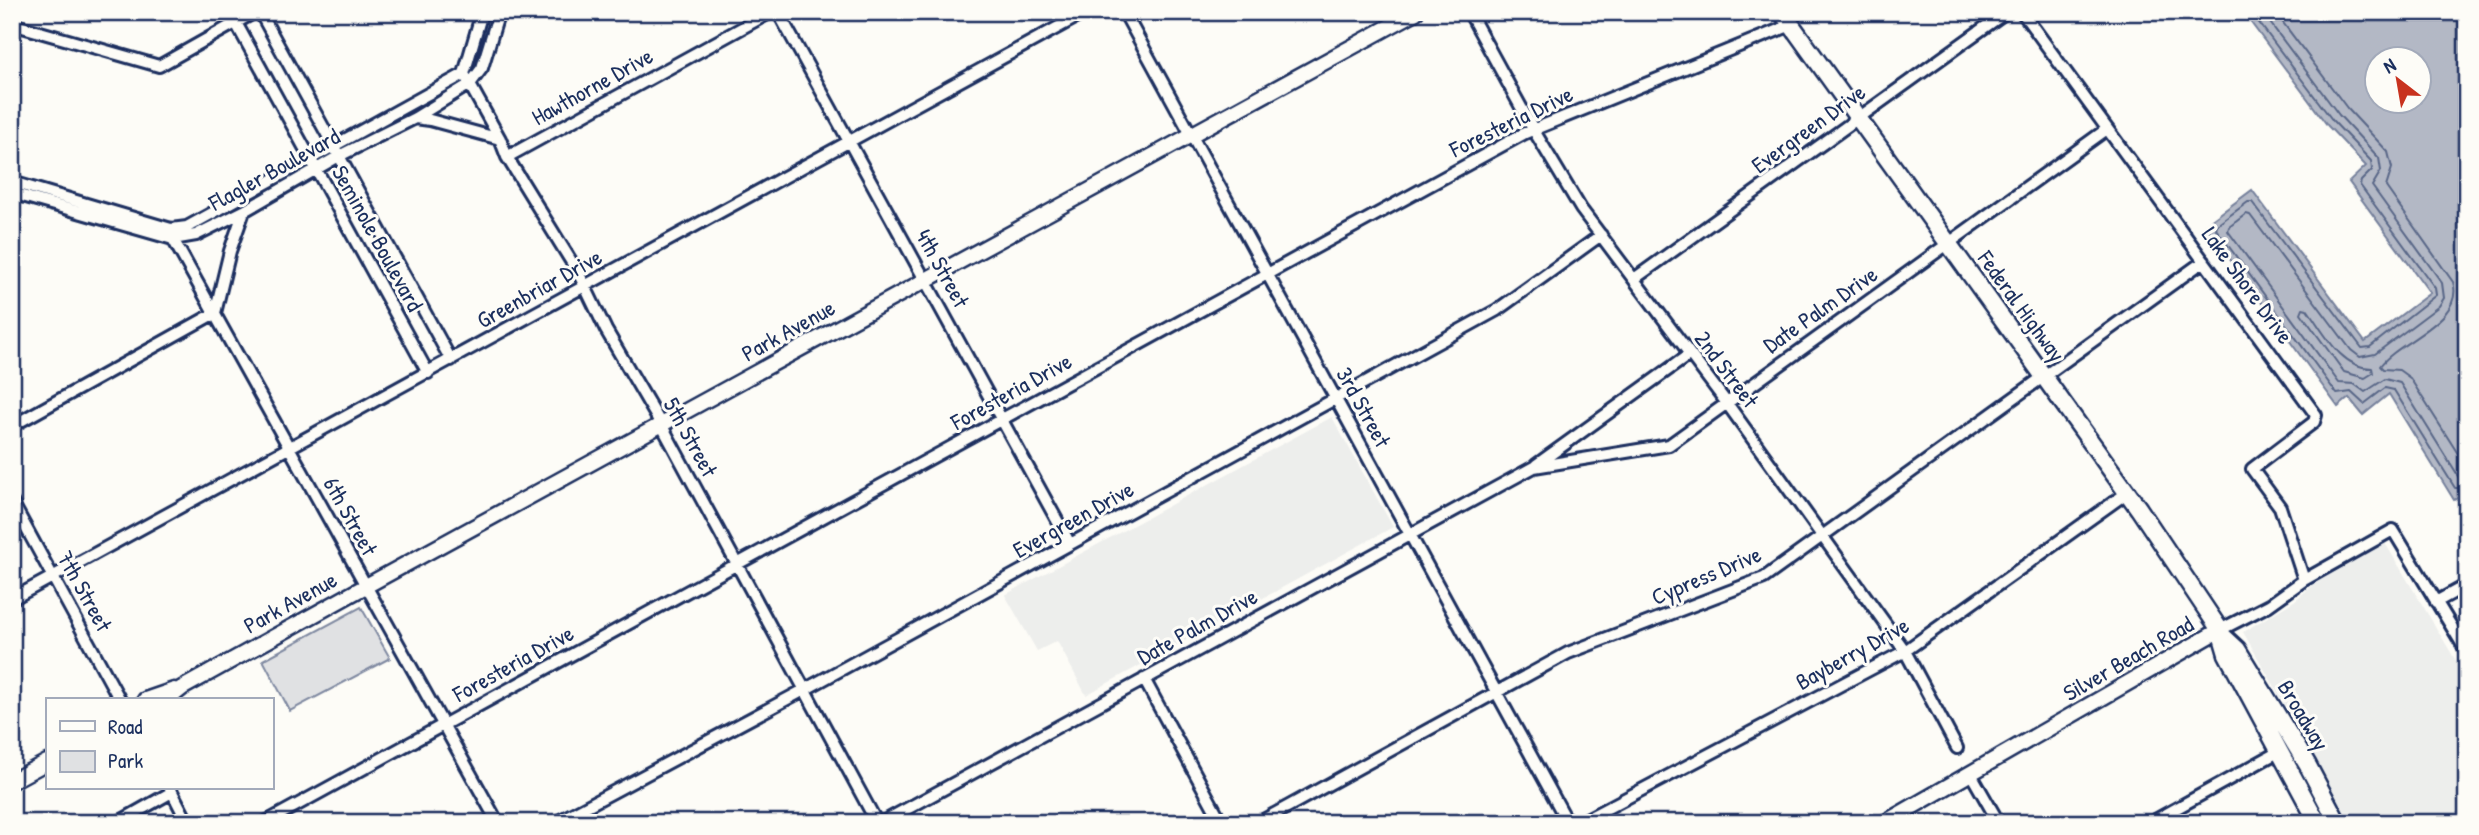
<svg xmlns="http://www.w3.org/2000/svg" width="2479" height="835" font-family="'Patrick Hand',sans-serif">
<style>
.built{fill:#edeeec}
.green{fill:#e0e1e3;stroke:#7e88a0;stroke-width:2}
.water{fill:#b3b8c5;stroke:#76819c;stroke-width:2;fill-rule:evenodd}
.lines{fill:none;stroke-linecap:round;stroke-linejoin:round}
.shore{stroke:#586687;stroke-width:2}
.street-casing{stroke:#1b2f5e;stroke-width:16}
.secondary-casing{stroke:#1b2f5e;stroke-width:19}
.primary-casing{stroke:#1b2f5e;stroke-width:21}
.street{stroke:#fdfcf7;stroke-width:10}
.secondary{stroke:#fdfcf7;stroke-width:14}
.primary{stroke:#fdfcf7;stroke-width:16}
.labels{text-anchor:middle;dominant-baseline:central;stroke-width:6;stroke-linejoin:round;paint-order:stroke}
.street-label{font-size:23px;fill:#1b2f5e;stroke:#fdfcf7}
</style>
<rect width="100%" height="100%" fill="#fdfcf7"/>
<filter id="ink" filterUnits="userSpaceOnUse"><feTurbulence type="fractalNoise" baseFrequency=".0143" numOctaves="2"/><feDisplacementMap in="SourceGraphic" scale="14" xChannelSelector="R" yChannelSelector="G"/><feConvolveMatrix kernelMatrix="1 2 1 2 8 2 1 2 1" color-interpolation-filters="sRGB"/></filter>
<g filter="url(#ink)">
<!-- built -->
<path class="built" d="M1332,417L1393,527L1086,695L1057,641L1037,651L1005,595Z
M2385,543L2467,679V823H2348L2322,770L2243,632L2294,601L2313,585Z"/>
<!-- green -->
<path class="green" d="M361,607L390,658L290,711L263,660Z"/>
<!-- water -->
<path class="water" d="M2243,12H2467V493L2454,500L2389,394L2363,415L2349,398L2338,407L2205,225L2252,190L2365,342L2430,293L2349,182L2366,166L2328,126ZM2378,60H2420V102H2378Z"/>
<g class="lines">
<!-- shore -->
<path class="shore" d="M2251,12L2333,121L2371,161L2372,170L2361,181L2360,185L2435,288L2436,295L2370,347L2362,348L2252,202H2248L2217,225L2216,229L2337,394L2351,392L2364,404L2385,388L2394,390L2455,488H2467
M2262,12L2339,115L2379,158L2381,171L2372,186L2442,283L2444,298L2439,306L2375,354L2360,357L2351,350L2250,215L2246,214L2229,227L2228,231L2339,383L2354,384L2365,392L2385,379L2400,383L2459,478L2467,479
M2275,12L2347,108L2388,152L2392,168L2386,187L2453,282C2465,321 2399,340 2380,366L2383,369L2399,370L2410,378L2467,468
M2303,308L2307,309C2324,332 2340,368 2372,368L2373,373L2365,378L2344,372L2301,313Z"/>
<!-- street casing -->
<g class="street-casing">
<path id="street" d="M230,12L428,373
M260,12L451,360
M778,12L1070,544
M1124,12L1568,823
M1469,12L1533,129L1581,209L1726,402L1905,651L1957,748
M2022,12L2316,415L2314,422L2252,469L2280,507L2304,580
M12,24L159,66L255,12
M464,74L500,139L507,157L579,274L606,330L662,426L877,823
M415,118L430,120L500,139
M507,157L771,12
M12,182L171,229L187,227L464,74L482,12
M12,193L173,239L196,235L244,211L339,156L415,118L470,84L482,68L499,12
M171,229L173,239L498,823
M1634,279L2006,12
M12,426L215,313L230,251L244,211
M1536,465L1690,354
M12,502L120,700
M12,599L1086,12
M2436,602L2467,585
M2220,630L2269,605L2304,580L2393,530L2467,652
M1144,679L1222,823
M1971,774L1999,823
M170,788L188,823
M117,823L172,792
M264,823L1525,133L1791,25
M555,823L804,690L1497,310L1601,235
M881,823L1534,467L1669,445L2107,129
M1258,823L1568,653L1764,578L2204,261
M1579,823L1905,651L2128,492
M2150,823L2280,751"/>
</g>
<!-- secondary casing -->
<g class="secondary-casing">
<path id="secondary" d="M145,700L174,690
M167,700L182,688L355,592L1416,12
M12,781L47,762
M1884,823L2220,630"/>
</g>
<!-- primary casing -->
<g class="primary-casing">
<path id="primary" d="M1782,12L2139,509L2220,630L2227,654L2318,823
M2223,636L2237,649L2307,764L2338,823"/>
</g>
<!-- street -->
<use href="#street" class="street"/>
<!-- secondary -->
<use href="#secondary" class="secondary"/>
<!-- primary -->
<use href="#primary" class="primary"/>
</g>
</g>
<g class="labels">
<!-- street labels -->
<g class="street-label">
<text transform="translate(592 86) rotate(-29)">Hawthorne Drive</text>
<text transform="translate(1511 121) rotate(-26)">Foresteria Drive</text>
<text transform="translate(1808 128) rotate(-36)">Evergreen Drive</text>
<text transform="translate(274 169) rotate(-29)">Flagler Boulevard</text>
<text transform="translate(378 238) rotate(61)">Seminole Boulevard</text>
<text transform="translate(943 268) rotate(61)">4th Street</text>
<text transform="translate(2248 285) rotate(54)">Lake Shore Drive</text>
<text transform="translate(539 288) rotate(-29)">Greenbriar Drive</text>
<text transform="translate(2022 306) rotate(54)">Federal Highway</text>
<text transform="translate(1820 309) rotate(-35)">Date Palm Drive</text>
<text transform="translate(788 330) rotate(-29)">Park Avenue</text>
<text transform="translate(1727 369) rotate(53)">2nd Street</text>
<text transform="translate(1011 391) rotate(-29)">Foresteria Drive</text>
<text transform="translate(1364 407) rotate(61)">3rd Street</text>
<text transform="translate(691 437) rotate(61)">5th Street</text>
<text transform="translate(351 516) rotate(61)">6th Street</text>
<text transform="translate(1073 519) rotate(-29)">Evergreen Drive</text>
<text transform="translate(1706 575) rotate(-23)">Cypress Drive</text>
<text transform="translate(85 591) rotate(61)">7th Street</text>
<text transform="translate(290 602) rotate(-29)">Park Avenue</text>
<text transform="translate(1197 626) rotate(-29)">Date Palm Drive</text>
<text transform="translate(1852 653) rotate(-29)">Bayberry Drive</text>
<text transform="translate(2128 658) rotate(-30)">Silver Beach Road</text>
<text transform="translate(513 663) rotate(-29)">Foresteria Drive</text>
<text transform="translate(2304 715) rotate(59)">Broadway</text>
</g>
</g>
<!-- margin -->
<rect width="2479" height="835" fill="none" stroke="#fdfcf7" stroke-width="42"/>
<rect x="21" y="21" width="2437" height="793" fill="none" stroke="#1b2f5e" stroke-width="2.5" filter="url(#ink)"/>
<!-- legend -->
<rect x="46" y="698" width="228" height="91" fill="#fdfcf7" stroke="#a3aaba" stroke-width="2"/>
<rect x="60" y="721" width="35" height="10" fill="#fdfcf7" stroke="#a3aaba" stroke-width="2"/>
<text x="108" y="734" font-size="21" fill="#1b2f5e">Road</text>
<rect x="60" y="751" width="35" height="21" fill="#e0e1e3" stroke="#a3aaba" stroke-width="2"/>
<text x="108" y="768" font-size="21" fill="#1b2f5e">Park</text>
<!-- north arrow -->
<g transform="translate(2398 80) rotate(329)"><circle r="33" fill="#fdfcf7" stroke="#a3aaba" stroke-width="2"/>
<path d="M0-5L12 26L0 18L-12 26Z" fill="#c8321e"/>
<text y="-10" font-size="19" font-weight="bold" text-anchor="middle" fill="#1b2f5e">N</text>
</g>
</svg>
